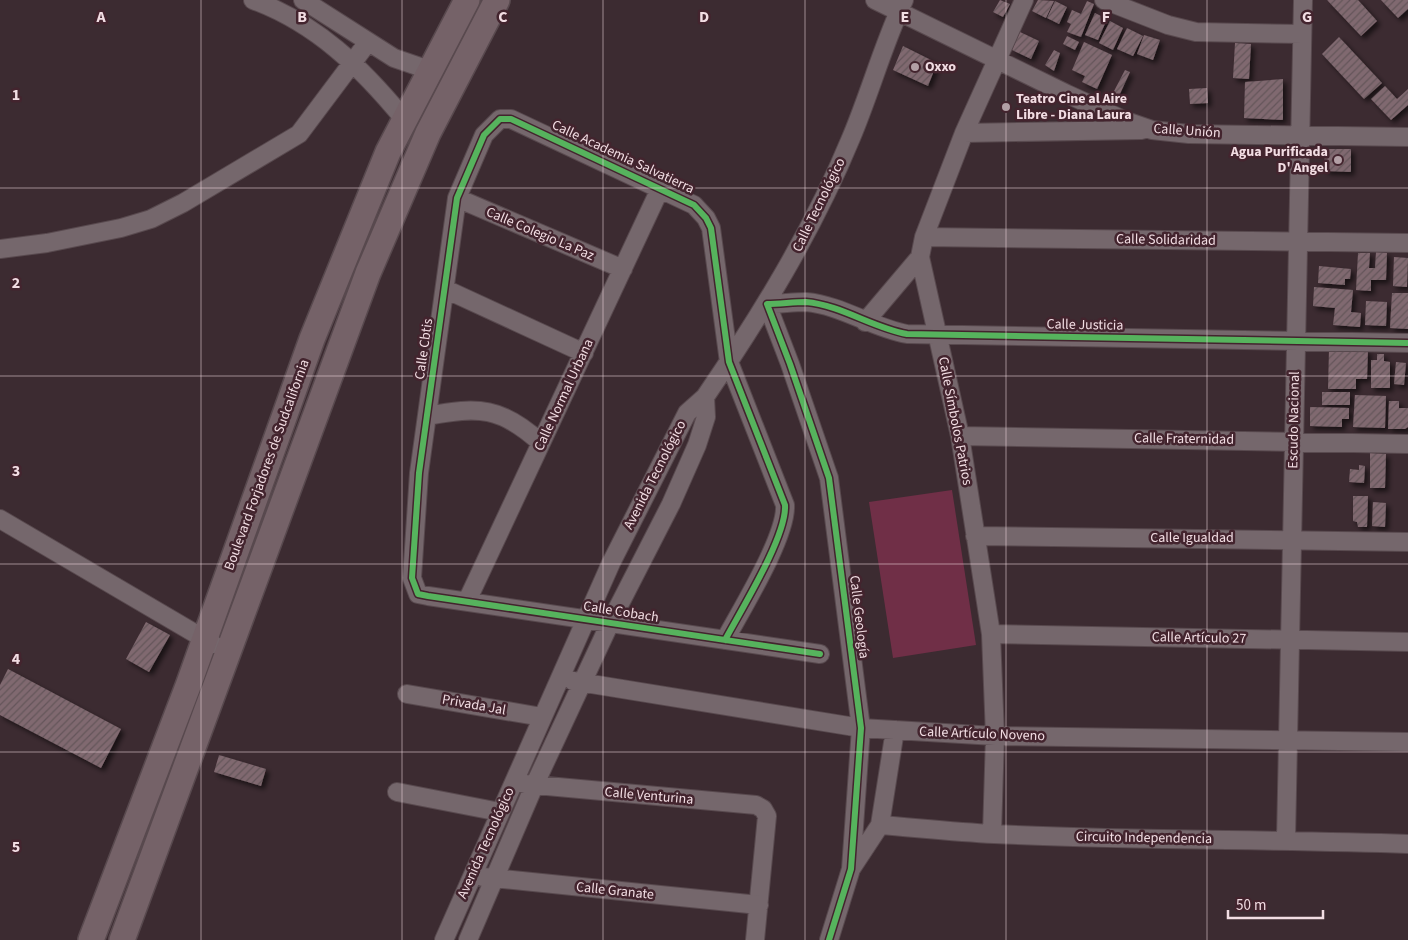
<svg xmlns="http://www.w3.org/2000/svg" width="1408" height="940" font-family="'Source Sans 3',sans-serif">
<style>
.pitch{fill:#702f47}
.building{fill:url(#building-hatch);filter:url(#shadow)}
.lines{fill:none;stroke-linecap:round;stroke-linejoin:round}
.minor-casing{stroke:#58494e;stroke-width:20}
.highway-casing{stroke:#58494e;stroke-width:28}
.minor{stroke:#75676c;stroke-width:18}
.highway{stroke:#756268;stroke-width:25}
.cycleway-casing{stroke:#43242e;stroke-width:9}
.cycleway{stroke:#56b35d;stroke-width:6}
.grid{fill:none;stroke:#f2dde3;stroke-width:1;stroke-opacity:0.55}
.poi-dot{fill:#b29fa5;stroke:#43242e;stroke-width:2}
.labels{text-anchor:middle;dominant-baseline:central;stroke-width:5;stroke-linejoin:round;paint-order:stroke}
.poi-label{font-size:14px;font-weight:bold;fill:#f2dde3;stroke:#43242e;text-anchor:start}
.street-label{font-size:14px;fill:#f2dde3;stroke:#43242e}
.grid-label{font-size:16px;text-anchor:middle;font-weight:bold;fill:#f2dde3;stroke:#43242e;stroke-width:5;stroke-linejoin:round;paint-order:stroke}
</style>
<defs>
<pattern id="building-hatch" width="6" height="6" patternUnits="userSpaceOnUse" patternTransform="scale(1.25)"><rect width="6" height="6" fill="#806970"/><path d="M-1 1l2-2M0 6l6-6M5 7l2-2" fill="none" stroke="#64565a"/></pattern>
<filter id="shadow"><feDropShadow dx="3.5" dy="3.5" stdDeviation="2.5" flood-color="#0009"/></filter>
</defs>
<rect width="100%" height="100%" fill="#3c2b31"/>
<!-- pitch -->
<path class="pitch" d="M952,490L976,645L893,658L869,502Z"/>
<!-- building -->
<path class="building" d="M1000,0L1010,4L1003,17L993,12Z
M1038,0L1054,1L1046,18L1032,11Z
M1327,0H1358L1377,21L1361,36Z
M1381,0H1408V9L1398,18Z
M1055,1L1067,7L1059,24L1047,18Z
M1087,1L1094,4L1081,37L1067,32L1071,24L1067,22L1072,10L1081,14Z
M1095,13L1107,19L1098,40L1085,35Z
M1110,21L1123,28L1113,50L1099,43Z
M1127,28L1143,36L1133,56L1117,49Z
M1020,32L1039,41L1031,59L1012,50Z
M1144,35L1160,40L1153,60L1137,54Z
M1067,36L1079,42L1075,50L1063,44Z
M1339,37L1382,83L1364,99L1322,54Z
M1084,42L1112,55L1097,89L1082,82L1085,76L1072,70Z
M1235,43L1251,44L1249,79L1233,78Z
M903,46L937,63L928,86L893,70Z
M1054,50L1060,53L1054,71L1045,65Z
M1125,70L1130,72L1119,96L1113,93Z
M1283,79V120L1244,118L1245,82Z
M1385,86L1397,99L1408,89V105L1391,120L1371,99Z
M1207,88L1208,103L1190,104L1189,89Z
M1324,149H1351V172L1325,171Z
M1376,252L1387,253L1386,280H1371V291L1356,290L1358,253H1370L1369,268H1375Z
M1394,257L1408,258L1407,287L1393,286Z
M1319,266L1351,269L1350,279H1345V285L1318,283Z
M1314,287L1353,290L1351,312L1361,313L1360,327L1333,325L1335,308L1313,306Z
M1392,293H1408V329L1390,328Z
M1366,301L1387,302L1386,326L1365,325Z
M1329,349L1368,350L1367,379H1356V389H1328Z
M1377,354H1384V361L1390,362V388H1371V360H1377Z
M1396,362L1406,363L1404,385L1394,384Z
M1322,392H1350V405H1322Z
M1355,395L1386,396L1385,428L1353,427Z
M1389,401H1399V408H1408V427L1405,429H1388Z
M1310,407L1349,408V419H1342V427L1310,426Z
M1370,453L1386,454L1385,488H1370Z
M1359,465L1365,466L1364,483L1349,482L1350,469L1359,470Z
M1353,496H1368L1367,527H1358L1357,522L1353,521Z
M1373,502L1386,503L1385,527L1372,526Z
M146,622L170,635L149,672L126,659Z
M8,669L121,729L101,768L0,715V685Z
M219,755L266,769L261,786L214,772Z"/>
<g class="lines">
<!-- minor casing -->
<g class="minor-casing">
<path id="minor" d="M253,0C316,23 362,68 404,119
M303,0L394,58L429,70
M875,0L1067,94L1126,121L1152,130L1189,134L1408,137
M1104,0L1168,25L1196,32L1302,34
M964,133L1142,130
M457,198L623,269
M924,237L1408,243
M0,249L47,243L121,228L151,219L183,203L299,134L368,42
M445,289L584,353
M865,322L920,257
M705,397C761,315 813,230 851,138C870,93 883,45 904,0
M428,416C478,406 502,407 541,443
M960,436L1408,444
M0,519L213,644
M975,536L1408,542
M467,601L660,189
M991,634L1408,642
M725,640C741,610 787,536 785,505L729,362L711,228L706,218L694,205L511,119H500L484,135L457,198L419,473L412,578L418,594L428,596L820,654
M573,681L861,728L995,736L1408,742
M407,694L542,717
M525,784L756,805L763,809L767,816L755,940
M397,792L500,812
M880,825C918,828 956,832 994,834C1132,841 1270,839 1408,844
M992,834L995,736L991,634L960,436L920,257L924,237L964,133L1024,0
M1286,840L1303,0
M851,869L880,825L895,730
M483,877L759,905
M444,940L611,563L687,413L705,397L706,417L697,445L671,504L610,623L534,786L468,940
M829,940L851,869L861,728L829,478L790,364L767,304C780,304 793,302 806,302C841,305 873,328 907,334L1408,343"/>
</g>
<!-- highway casing -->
<g class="highway-casing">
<path id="highway" d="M91,940L188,686L312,339L388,152L467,0
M122,940L368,273L428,133L497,0"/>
</g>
<!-- minor -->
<use href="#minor" class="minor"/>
<!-- highway -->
<use href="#highway" class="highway"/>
<!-- cycleway casing -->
<g class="cycleway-casing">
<path id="cycleway" d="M725,640C741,610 787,536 785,505L729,362L711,228L706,218L694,205L511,119H500L484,135L457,198L419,473L412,578L418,594L428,596L820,654
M829,940L851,869L861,728L829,478L790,364L767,304C780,304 793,302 806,302C841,305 873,328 907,334L1408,343"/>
</g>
<!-- cycleway -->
<use href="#cycleway" class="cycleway"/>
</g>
<!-- grid -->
<path class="grid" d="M201,0V940M402,0V940M603,0V940M805,0V940M1006,0V940M1207,0V940M0,188H1408M0,376H1408M0,564H1408M0,752H1408"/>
<!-- markers -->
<g class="poi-dot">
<circle cx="915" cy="67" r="5"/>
<circle cx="1006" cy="107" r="5"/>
<circle cx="1338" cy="160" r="5"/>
</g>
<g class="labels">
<!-- poi labels -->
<g class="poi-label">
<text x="925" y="67">Oxxo</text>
<text x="1016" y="99">Teatro Cine al Aire<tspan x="1016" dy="16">Libre - Diana Laura</tspan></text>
<text x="1328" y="152" text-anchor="end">Agua Purificada<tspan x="1328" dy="16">D' Angel</tspan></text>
</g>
<!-- street labels -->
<g class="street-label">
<text transform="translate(1187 131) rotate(4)">Calle Unión</text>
<text transform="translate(623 157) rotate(25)">Calle Academia Salvatierra</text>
<text transform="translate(819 205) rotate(-64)">Calle Tecnológico</text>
<text transform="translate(540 234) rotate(23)">Calle Colegio La Paz</text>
<text transform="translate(1166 240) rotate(1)">Calle Solidaridad</text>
<text transform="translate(1085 325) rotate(1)">Calle Justicia</text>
<text transform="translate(424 349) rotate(-82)">Calle Cbtis</text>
<text transform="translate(564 395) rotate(-65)">Calle Normal Urbana</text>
<text transform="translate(1294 420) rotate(-89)">Escudo Nacional</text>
<text transform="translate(955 421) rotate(79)">Calle Símbolos Patrios</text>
<text transform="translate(1184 439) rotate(1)">Calle Fraternidad</text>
<text transform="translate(267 465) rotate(-70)">Boulevard Forjadores de Sudcalifornia</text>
<text transform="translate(655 475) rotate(-63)">Avenida Tecnológico</text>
<text x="1192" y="538">Calle Igualdad</text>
<text transform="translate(621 612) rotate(9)">Calle Cobach</text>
<text transform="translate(859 617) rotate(83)">Calle Geología</text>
<text transform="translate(1199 638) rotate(1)">Calle Artículo 27</text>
<text transform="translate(474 705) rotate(10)">Privada Jal</text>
<text transform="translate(982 734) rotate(2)">Calle Artículo Noveno</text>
<text transform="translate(649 796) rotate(5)">Calle Venturina</text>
<text transform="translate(1144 838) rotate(1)">Circuito Independencia</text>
<text transform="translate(486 843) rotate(-66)">Avenida Tecnológico</text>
<text transform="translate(615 891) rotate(6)">Calle Granate</text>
</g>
</g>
<g class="grid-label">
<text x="101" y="22">A</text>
<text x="302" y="22">B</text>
<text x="503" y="22">C</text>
<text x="704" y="22">D</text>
<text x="905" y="22">E</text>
<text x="1106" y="22">F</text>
<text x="1307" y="22">G</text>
<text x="16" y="100">1</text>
<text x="16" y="288">2</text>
<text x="16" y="476">3</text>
<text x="16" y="664">4</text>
<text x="16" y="852">5</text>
</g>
<!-- scale -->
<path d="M1228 910v8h95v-8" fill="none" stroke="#f2dde3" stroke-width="2.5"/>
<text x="1236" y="910" font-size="15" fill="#f2dde3" stroke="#43242e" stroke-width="4" paint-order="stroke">50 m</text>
</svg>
